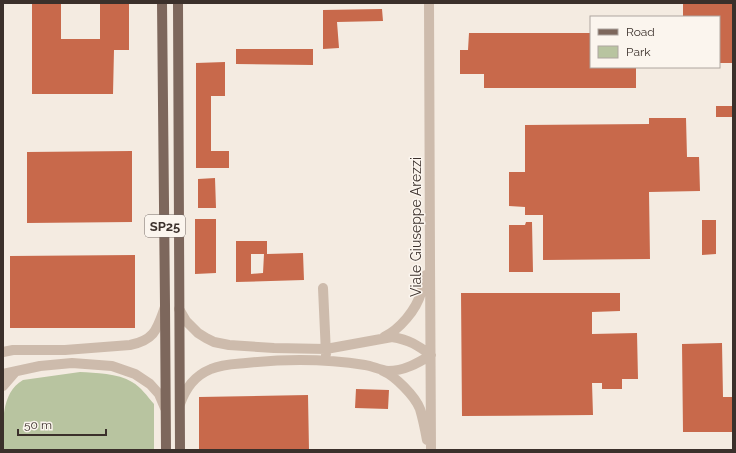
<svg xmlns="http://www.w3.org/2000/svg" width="736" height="453" font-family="Raleway,sans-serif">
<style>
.green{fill:#b8c4a0}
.building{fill:#c8694b;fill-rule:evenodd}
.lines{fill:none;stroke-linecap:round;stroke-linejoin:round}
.street{stroke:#cdbbac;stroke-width:10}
.primary{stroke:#7d675c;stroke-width:10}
.labels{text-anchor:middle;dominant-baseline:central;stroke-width:3;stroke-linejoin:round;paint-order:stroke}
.shield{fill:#fbf5ee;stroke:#756b66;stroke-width:1}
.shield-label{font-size:13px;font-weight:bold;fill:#3b302b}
.street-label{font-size:14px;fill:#3b302b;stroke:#fbf5ee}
</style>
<rect width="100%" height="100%" fill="#f4ebe1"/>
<!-- green -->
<path class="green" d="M80,372C95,373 118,373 132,382C141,387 147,396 154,404V450H3C3,426 0,393 23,380Z"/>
<!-- building -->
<path class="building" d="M32,3H61V39H100V3H129V50H114L113,94H32Z
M683,3H733V63H719V17H683Z
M382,9L383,21L337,22L339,48L323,49V10Z
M469,33H591V67H636V88H484V74H460V50H468Z
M236,49H313V65L236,64Z
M225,62V96H211V151H229V168H196V63Z
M716,106H733V117H716Z
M649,118H686L687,157H699L700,191L649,192L650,259L543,260V215H525V207L509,206V172H525V125L649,124Z
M132,151V222L27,223V152Z
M215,178L216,208H198V179Z
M195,219H216V273L195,274Z
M702,220H716V254L702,255Z
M526,222H532L533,272H509V225H525Z
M236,241H267V254L303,253L304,280L236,282ZM251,254H264L263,273L251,274Z
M135,255V328H10V256Z
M461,293H620V311L592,312V334L637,333L638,379H622V389H602V383H592L593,415L462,416Z
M722,343L723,397H733V432H683L682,344Z
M356,389L389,390L388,409L355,408Z
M308,395L309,450H199V397Z"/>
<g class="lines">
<!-- street -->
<path class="street" d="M429,3L430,261L431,450
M323,288L326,354
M179,309L186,321L198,333L206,338L214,342L229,345L274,348L326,349L392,337C410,340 417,345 431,355C418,363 404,371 388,371C380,370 372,366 365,365C327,359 284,359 246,363C234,364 222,364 211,369C194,376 186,388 180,404
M384,337C400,329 416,310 421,293C423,287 424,281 426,275
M3,352L13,350H65L130,345C155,340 157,329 165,307
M383,371C395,376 415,396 420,409C423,419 425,429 427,440
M3,374L40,366L72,363L112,366L135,374L150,384L159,394L165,408
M3,386L16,371"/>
<!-- primary -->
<path class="primary" d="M162,3L165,305L166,450
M178,3L180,450"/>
</g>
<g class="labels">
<!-- shield labels -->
<rect class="shield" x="145" y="215" width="40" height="22" rx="3"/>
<g class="shield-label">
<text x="165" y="226">SP25</text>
</g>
<!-- street labels -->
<g class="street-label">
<text transform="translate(416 227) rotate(-90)">Viale Giuseppe Arezzi</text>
</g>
</g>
<!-- border -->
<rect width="736" height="453" fill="none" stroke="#3b302b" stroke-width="8"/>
<!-- legend -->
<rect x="590" y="16" width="130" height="52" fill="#fbf5ee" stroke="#aea6a0"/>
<rect x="598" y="29" width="20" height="6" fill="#7d675c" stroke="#aea6a0"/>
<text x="626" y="36" font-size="12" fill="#3b302b">Road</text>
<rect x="598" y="46" width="20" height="12" fill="#b8c4a0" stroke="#aea6a0"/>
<text x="626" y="56" font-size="12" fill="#3b302b">Park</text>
<!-- scale -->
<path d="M18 429v6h88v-6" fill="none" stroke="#3b302b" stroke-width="2"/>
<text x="24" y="429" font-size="12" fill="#3b302b" stroke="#fbf5ee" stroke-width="3" paint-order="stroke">50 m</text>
</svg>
